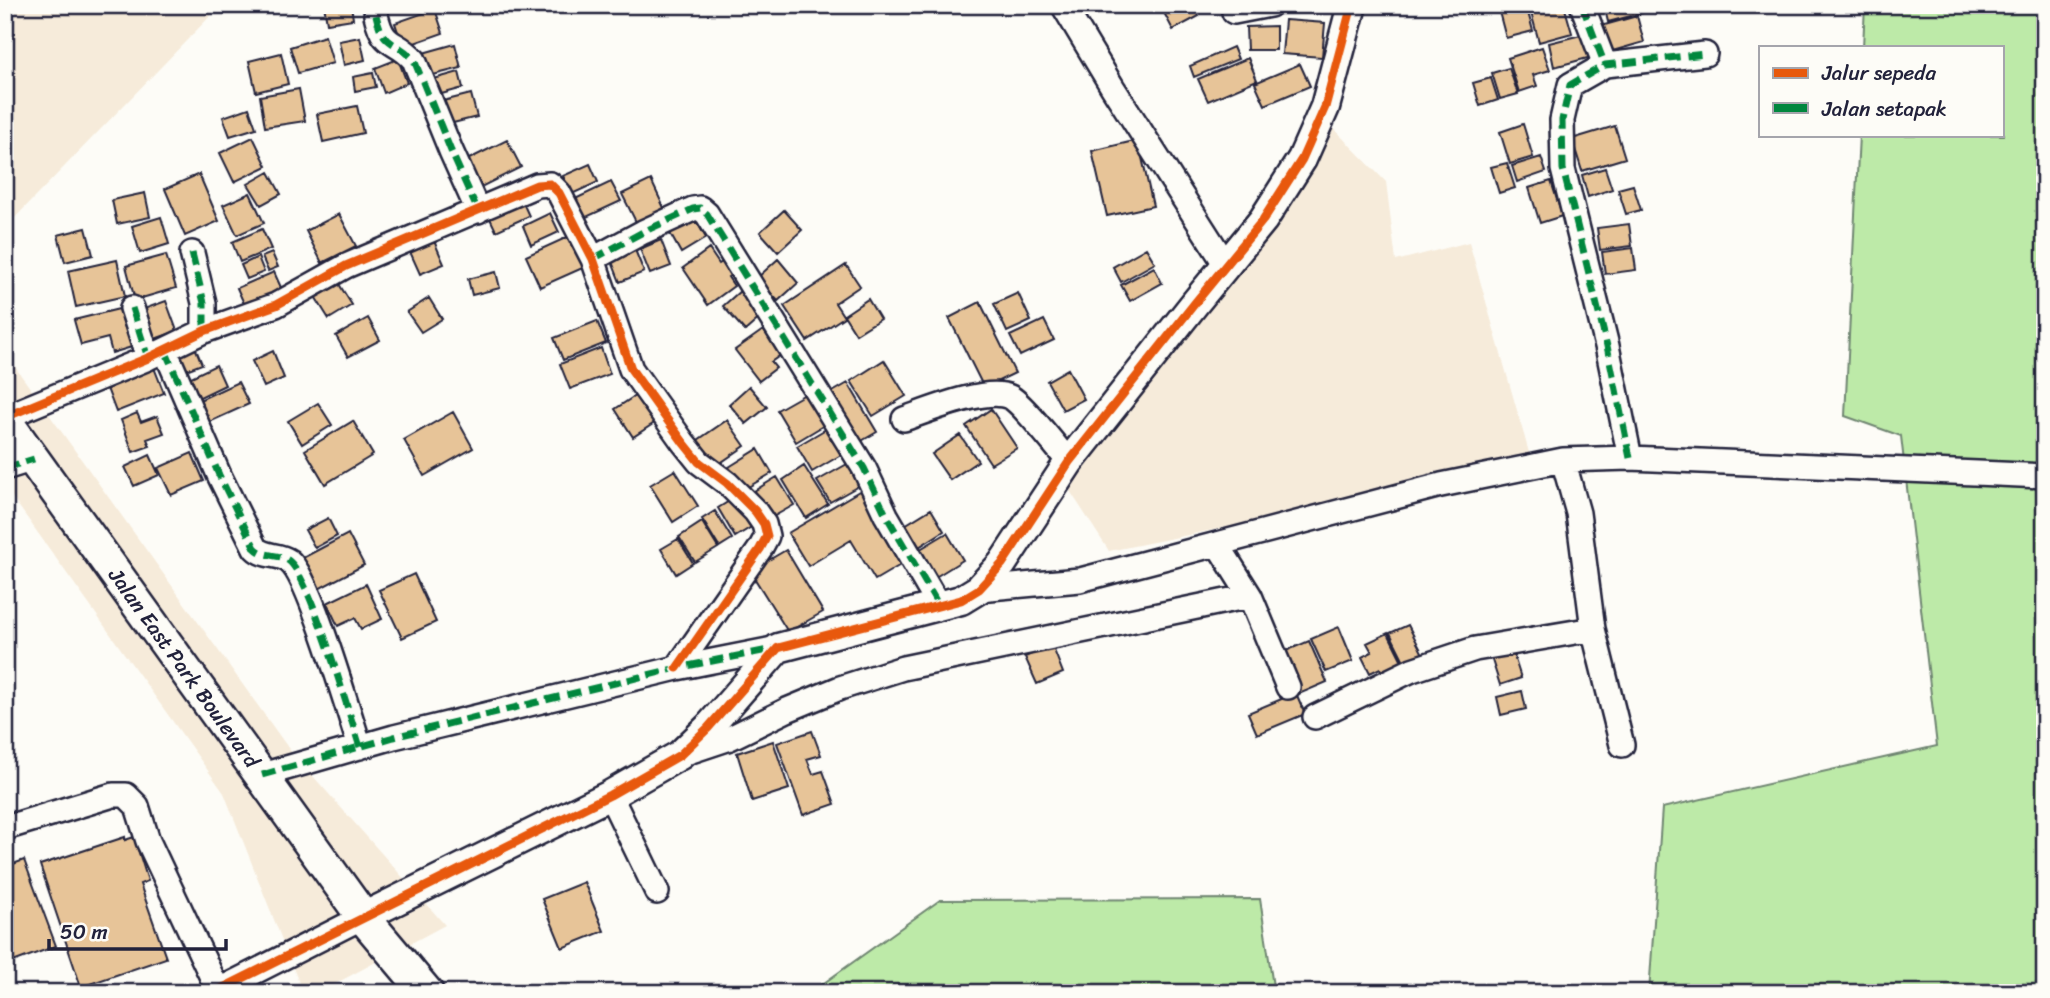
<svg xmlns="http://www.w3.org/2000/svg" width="2050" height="998" font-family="Sriracha,sans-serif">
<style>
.built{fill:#f6ebda}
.green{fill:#bdeaa8;stroke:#708672;stroke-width:2}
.building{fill:#e7c498;stroke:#22223b;stroke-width:2}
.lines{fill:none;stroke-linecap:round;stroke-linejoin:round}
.minor-casing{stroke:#22223b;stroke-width:28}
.tertiary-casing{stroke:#22223b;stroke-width:33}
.secondary-casing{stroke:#22223b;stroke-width:37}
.minor{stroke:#fdfcf7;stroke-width:23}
.tertiary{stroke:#fdfcf7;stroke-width:28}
.secondary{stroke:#fdfcf7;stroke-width:32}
.quiet{stroke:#00873e;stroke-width:7;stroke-dasharray:14 7;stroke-linecap:butt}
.cycleway-casing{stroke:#fdfcf7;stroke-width:13}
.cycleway{stroke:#e8590c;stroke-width:9}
.labels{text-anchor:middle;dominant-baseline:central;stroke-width:6;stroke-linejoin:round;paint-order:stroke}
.street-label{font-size:21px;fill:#22223b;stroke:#fdfcf7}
</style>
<rect width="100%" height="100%" fill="#fdfcf7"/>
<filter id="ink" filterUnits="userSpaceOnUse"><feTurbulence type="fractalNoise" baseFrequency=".0143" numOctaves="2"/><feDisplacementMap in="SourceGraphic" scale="14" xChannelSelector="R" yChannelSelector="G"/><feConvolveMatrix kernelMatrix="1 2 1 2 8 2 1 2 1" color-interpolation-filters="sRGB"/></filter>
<g filter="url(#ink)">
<!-- built -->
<path class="built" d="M5,5H221L5,228Z
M1329,124L1386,182L1396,261L1469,242L1530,456L1317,509L1109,551L1057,471Z
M5,353L289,749L445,925L318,993H303L224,793L5,487Z"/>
<!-- green -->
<path class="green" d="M1865,5H2045V993H1649L1662,808L1937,746L1901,436L1845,416L1859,135H2003V47H1863Z
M1260,899L1274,993H810L940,900Z"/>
<!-- building -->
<path class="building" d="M324,5H351L353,19L327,23Z
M1160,5H1193L1199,16L1173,30Z
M1508,5H1526L1533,31L1506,38L1498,8Z
M1529,5H1564L1572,33L1539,42Z
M1604,5H1640L1642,13L1608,22Z
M435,9L443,33L403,47L395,23Z
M1637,16L1644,42L1609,52L1601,26Z
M1285,20L1325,23L1322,57L1282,54Z
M1276,26V50H1247L1246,27Z
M1589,33L1595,56L1554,67L1549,43Z
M325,36L333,63L298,73L290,47Z
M360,37L365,60L344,65L339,41Z
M455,44L461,68L429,76L423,53Z
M1233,47L1238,59L1194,77L1190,66Z
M1542,47L1550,70L1533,75L1537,86L1519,92L1508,58Z
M281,53L288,84L256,92L249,61Z
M1248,58L1257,80L1208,101L1198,79Z
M398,59L407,83L384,93L375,68Z
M1300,64L1310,86L1265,105L1255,83Z
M1509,68L1518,94L1500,99L1492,73Z
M459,72L463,88L438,95L434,79Z
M373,73L376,87L355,91L353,77Z
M1491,78L1498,100L1480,106L1473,83Z
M299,89L305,121L265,127L260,96Z
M471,94L477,117L445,125L439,102Z
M357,106L363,133L323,142L317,114Z
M249,108L256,128L230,136L223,117Z
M1523,124L1533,157L1510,164L1500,132Z
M1615,126L1625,158L1582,171L1572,139Z
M253,137L267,166L234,182L220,153Z
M507,140L521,167L481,187L467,160Z
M1138,140L1153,206L1107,216L1092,151Z
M1541,157L1546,172L1517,182L1512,166Z
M1507,163L1515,188L1499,193L1491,167Z
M590,164L598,182L572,194L563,176Z
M1605,168L1612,189L1588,197L1582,175Z
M269,172L281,194L261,205L248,184Z
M199,174L219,221L185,236L165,189Z
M651,180L665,210L637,224L622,194Z
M1551,181L1562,216L1540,223L1529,188Z
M611,182L621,201L580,220L571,201Z
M1633,185L1641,210L1626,214L1618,189Z
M145,193L150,217L117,224L112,200Z
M250,193L264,223L237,235L223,205Z
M519,194L529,216L496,231L486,210Z
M784,210L802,230L778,252L760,232Z
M550,213L559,232L531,245L523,226Z
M692,213L706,238L681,253L667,228Z
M339,214L356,246L322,263L306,231Z
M161,217L169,244L140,253L132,226Z
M1629,224L1632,246L1600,250L1597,228Z
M86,228L93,255L65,262L58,235Z
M262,229L271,249L240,262L232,242Z
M431,234L444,264L420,274L407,245Z
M572,235L587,266L540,287L526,256Z
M661,240L671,266L650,274L640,249Z
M633,245L644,272L620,282L609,254Z
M1146,248L1155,263L1121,282L1113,267Z
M1633,248L1636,270L1605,274L1602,252Z
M709,249L719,264L727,259L736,272L728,277L734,286L708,305L683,268Z
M272,253L278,267L268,271L262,257Z
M166,255L176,288L135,300L126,266Z
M258,257L264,272L247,279L241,265Z
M778,259L798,283L778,301L757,278Z
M117,260L125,296L76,307L68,271Z
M846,265L860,286L835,303L844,317L807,341L784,306Z
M1154,267L1162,283L1130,301L1121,285Z
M274,272L283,292L246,308L237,288Z
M496,272L500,288L472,295L468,279Z
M334,276L352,305L329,319L311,290Z
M740,291L762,316L745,331L723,306Z
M1018,293L1031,321L1007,332L994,304Z
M429,298L442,319L421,332L407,312Z
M868,299L880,319L856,334L844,315Z
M166,301L177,331L152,340L141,310Z
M980,302L1015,373L984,388L949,318Z
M119,309L125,328L130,327L135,346L112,353L108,338L81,345L74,320Z
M368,318L380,340L348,357L336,336Z
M1044,320L1054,340L1020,356L1010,336Z
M597,321L606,343L563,360L554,338Z
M763,330L782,354L771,362L776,368L759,381L735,350Z
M195,347L202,364L181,372L174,355Z
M601,348L610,374L570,389L560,364Z
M273,351L284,378L264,387L252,361Z
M884,360L906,396L873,416L851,381Z
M153,365L164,393L116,412L105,383Z
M216,365L225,385L198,398L189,378Z
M1068,369L1084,399L1063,410L1047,381Z
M238,382L249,404L203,425L193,403Z
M848,383L877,432L853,446L824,397Z
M749,386L767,407L746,424L729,404Z
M641,392L659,420L633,437L615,409Z
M807,393L826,424L796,442L777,410Z
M318,403L332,425L302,444L288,421Z
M991,409L1017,448L991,464L966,426Z
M453,412L473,448L424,476L404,440Z
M137,413L141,422L157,416L164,433L147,439L150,446L133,452L121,420Z
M727,420L745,446L713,468L695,442Z
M353,421L373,455L325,484L305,450Z
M831,426L846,452L812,472L797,446Z
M960,435L978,461L950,480L932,454Z
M758,449L772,473L743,490L729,467Z
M192,453L204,481L171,495L158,468Z
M150,455L159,475L134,486L125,467Z
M849,463L862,484L830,502L817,481Z
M804,466L828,504L806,518L783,480Z
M675,470L698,506L673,522L650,485Z
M777,477L794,505L771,518L754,491Z
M866,487L909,560L875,580L851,540L808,566L788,533Z
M736,497L753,526L735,537L718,508Z
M931,509L944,531L914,550L900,528Z
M715,511L732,539L719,547L702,519Z
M328,518L337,536L315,548L305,530Z
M702,522L718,548L695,562L679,537Z
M947,533L963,560L929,581L912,554Z
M348,534L364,565L313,592L297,561Z
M678,539L693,563L676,574L661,549Z
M786,550L823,612L788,632L750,571Z
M414,574L436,622L402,638L379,590Z
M366,584L382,619L361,629L355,618L338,626L327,603Z
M1408,625L1424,656L1406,665L1390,633Z
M1339,627L1353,661L1326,672L1311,639Z
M1388,633L1405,667L1384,677L1380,668L1370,673L1362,657L1372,652L1367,643Z
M1309,641L1327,682L1299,694L1281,653Z
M1052,645L1063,673L1037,684L1025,657Z
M1511,647L1521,678L1500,685L1490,654Z
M1522,691L1526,709L1501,715L1497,697Z
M1296,693L1305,714L1257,734L1248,713Z
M812,731L821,755L807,759L813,774L823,771L835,804L803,815L777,743Z
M773,741L789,789L752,801L737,753Z
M125,837V840L134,837L148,881L140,884L166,958L81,987L40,865Z
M24,860L56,946L5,965V867Z
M584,882L604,931L562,948L542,899Z"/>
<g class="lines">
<!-- minor casing -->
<g class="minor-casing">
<path id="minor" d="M1063,5L1113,88L1226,265
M1582,5L1605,65
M1234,12L1270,5
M376,15C384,50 395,38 414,60L451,151L478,211
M192,253L204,303V331
M593,259L643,232L693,209L700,208L707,214L864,468L886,515L939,606
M132,308L148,358
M165,350L219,475L255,548C265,558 278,553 289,561C310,577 349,714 360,747
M5,417L148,358L204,331L276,305L346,266L537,185L550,184L559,193L593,259L631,369L683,442L699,462L727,483L755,511L764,524L767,536L760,549L677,668
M904,419C927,411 987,386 1010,397C1022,403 1058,449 1069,462
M1630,458L1607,346L1563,169L1562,120L1570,85L1605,65L1705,54
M1563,460L1578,513L1593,629L1622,745
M5,468L34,459
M1218,545L1250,596L1288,687
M979,589L1080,580L1441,485L1563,460L1630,458L2045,476
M1315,717L1412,670L1475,649L1593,629
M682,754L730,738L787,710L840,688L903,668L1250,596
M262,775L394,737L677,668L778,648
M610,795L657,892
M5,828L113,795H126L137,806L148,841L218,990
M213,993L363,917"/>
</g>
<!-- tertiary casing -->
<g class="tertiary-casing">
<path id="tertiary" d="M363,917L610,795L680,755L708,728L778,648L961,600L979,589L1002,564L1069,462L1195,303L1263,220L1302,159L1325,107L1352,5"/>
</g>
<!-- secondary casing -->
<g class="secondary-casing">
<path id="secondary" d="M5,420L363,917L427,993"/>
</g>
<!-- minor -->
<use href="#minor" class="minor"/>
<!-- tertiary -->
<use href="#tertiary" class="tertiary"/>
<!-- secondary -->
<use href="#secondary" class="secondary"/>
<!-- quiet -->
<path class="quiet" d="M1582,5L1605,65
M376,15C384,50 395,38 414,60L451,151L478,211
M192,253L204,303V331
M593,259L643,232L693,209L700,208L707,214L864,468L886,515L939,606
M132,308L148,358
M165,350L219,475L255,548C265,558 278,553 289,561C310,577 349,714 360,747
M1630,458L1607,346L1563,169L1562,120L1570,85L1605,65L1705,54
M5,468L34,459
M262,775L394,737L677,668L778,648"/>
<!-- cycleway casing -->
<g class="cycleway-casing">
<path id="cycleway" d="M5,417L148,358L204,331L276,305L346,266L537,185L550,184L559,193L593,259L631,369L683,442L699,462L727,483L755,511L764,524L767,536L760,549L677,668
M213,993L610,795L680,755L708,728L778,648L961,600L979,589L1002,564L1069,462L1195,303L1263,220L1302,159L1325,107L1352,5"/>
</g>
<!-- cycleway -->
<use href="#cycleway" class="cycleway"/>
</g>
</g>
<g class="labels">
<!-- street labels -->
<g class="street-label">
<text transform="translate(184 668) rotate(54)">Jalan East Park Boulevard</text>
</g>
</g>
<!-- margin -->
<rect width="2050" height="998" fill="none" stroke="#fdfcf7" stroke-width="28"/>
<rect x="14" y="14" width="2022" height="970" fill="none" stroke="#22223b" stroke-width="2.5" filter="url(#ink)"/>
<!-- legend -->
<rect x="1759" y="46" width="245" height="91" fill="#fdfcf7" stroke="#a5a5ac" stroke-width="2"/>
<rect x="1773" y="68" width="35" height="10" fill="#e8590c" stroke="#a5a5ac" stroke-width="2"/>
<text x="1822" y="80" font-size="21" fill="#22223b">Jalur sepeda</text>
<rect x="1773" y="103" width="35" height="10" fill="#00873e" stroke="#a5a5ac" stroke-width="2"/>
<text x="1822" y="116" font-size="21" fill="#22223b">Jalan setapak</text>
<!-- scale -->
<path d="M49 939v10h177v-10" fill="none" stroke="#22223b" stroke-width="3.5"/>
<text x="60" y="939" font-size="21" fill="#22223b" stroke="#fdfcf7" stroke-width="5" paint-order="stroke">50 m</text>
</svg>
